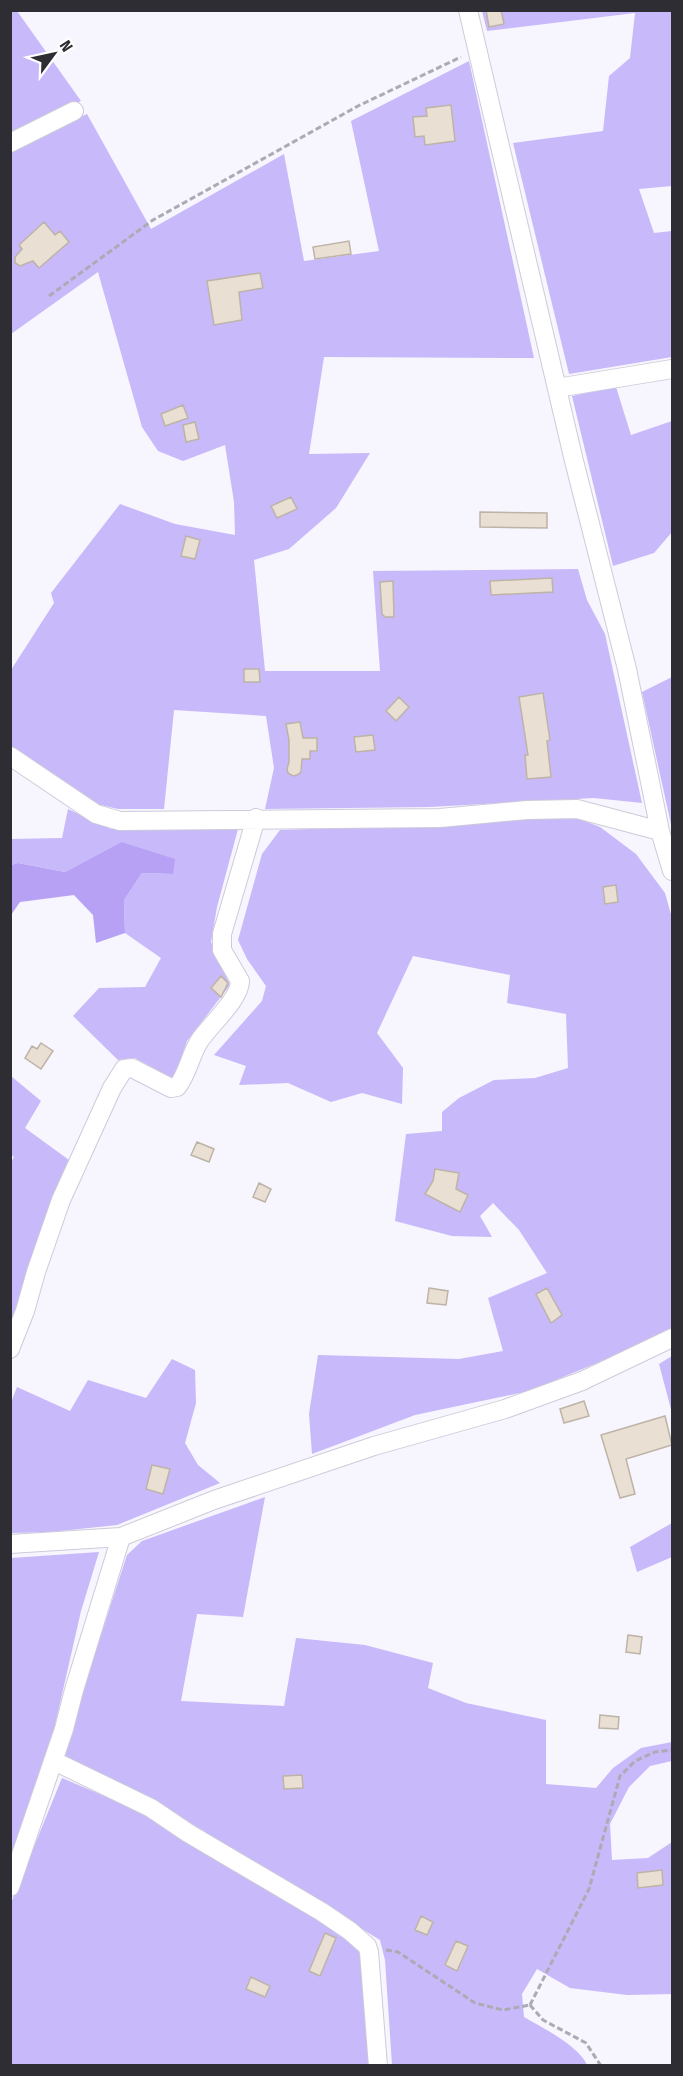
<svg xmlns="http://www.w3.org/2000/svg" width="683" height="2076" font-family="'Fira Sans Condensed',sans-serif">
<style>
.green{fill:#c8b9fa}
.forest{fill:#b6a1f5}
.building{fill:#e9dfd3;stroke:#bdb3a7;stroke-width:1.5}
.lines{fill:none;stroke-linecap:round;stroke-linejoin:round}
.minor-casing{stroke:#cdcbd9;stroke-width:20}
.path{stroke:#acaab2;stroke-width:3;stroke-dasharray:6 3;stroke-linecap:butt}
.minor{stroke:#fff;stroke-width:18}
</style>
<rect width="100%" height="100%" fill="#f7f5fe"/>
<!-- green -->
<path class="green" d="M10,11H17L81,101L11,136Z
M482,11H672V186L639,189L654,233L672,231V357L569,374L513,143L603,131L609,76L630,58L635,13L487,31Z
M469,61L534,358L324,357L309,454L370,453L336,508L289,549L254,560L265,671H380L373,571L578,569L587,600L605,634L642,803L594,798L430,807L265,809L274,768L266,716L174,710L164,809H118L92,803L11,749V670L54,603L51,593L120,504L175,524L235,535L234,502L225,445L183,461L158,451L142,427L98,272L11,334V150L87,114L151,229L284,154L304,261L379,251L351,121Z
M616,387L631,435L672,421V532L654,553L613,566L572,396Z
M672,677V829L642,692Z
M68,809L111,829H238L217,907L211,942L230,985L187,1041L174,1080L135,1058L118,1060L73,1016L99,988L145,987L161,958L125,933L124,900L142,873L173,874L121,842L65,872L18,863L11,865V839L62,838Z
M553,817L577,818L600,827L636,854L665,893L672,918V1328L648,1342L529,1391L415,1415L312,1454L309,1414L318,1355L459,1359L503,1351L488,1298L547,1273L519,1230L493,1203L480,1216L492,1237L452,1236L395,1221L406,1134L442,1131V1112L459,1098L494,1080L535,1078L568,1068L566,1014L507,1003L510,975L413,956L377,1033L403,1068L402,1104L362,1093L331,1102L288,1083L239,1085L246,1066L214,1055L262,1001L266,986L247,959L238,940L262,854L280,830L456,824Z
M11,1076L41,1101L25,1128L69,1160L11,1332L10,1164L14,1157L10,1154Z
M672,1356V1413L659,1364Z
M172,1359L195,1370L196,1403L185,1443L198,1465L220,1483L117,1525L51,1532L11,1533L10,1405L17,1387L70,1411L88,1380L146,1398Z
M265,1497L243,1617L197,1614L181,1701L284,1706L296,1638L365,1645L433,1663L428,1688L466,1703L546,1720V1784L596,1788L613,1768L641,1748L672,1742V1761L650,1766L629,1787L610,1824L612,1860L648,1858L672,1842V1994L627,1995L570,1988L537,1969L522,1994L524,2017C543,2028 579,2046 587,2065H392L385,1960L380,1940L150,1798L62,1755L127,1555L142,1541Z
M672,1523V1557L637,1572L630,1547Z
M99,1552L81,1611L50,1747L11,1864V1558Z
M62,1778L144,1813L346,1935L361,1953L370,2065L11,2066V1903Z"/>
<!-- forest -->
<path class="forest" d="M121,842L175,859L173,874L142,873L124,900L125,933L96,943L93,915L74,895L20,902L11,915V865L18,863L65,872Z"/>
<!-- building -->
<path class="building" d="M486,10H501L504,24L489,27Z
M451,105L455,141L425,145L424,136L415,137L413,117L427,116L426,108Z
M44,222L55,235L60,231L69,242L39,268L33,261L20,266L15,263V257L22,249L19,245Z
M349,241L351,254L315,259L313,247Z
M260,273L263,288L239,292L242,320L214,325L207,281Z
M183,405L188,418L165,426L161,414Z
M195,422L199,439L186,442L183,425Z
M291,497L297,509L277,518L271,506Z
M480,512L547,513V528L480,527Z
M186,536L200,540L195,559L181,556Z
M552,578L553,592L491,595L490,581Z
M393,581L394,617H385L382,614L380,582Z
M244,669H259L260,682H244Z
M543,693L550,740L547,741L551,777L527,779L525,755H528L519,697Z
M399,697L409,707L396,721L386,711Z
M300,722L303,738H317V751H310V759H302L301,772L297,775L293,776L288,773L287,769L289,762V740L286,724Z
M373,735L375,750L356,752L354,737Z
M616,885L618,902L605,904L603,887Z
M221,976L228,983L221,997L211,988Z
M41,1043L53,1051L41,1069L25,1058L32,1046L37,1049Z
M197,1142L214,1149L209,1162L191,1155Z
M435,1169L459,1173L456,1189L468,1195L460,1212L425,1194L433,1181Z
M259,1183L271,1189L265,1202L253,1197Z
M429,1288L448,1291L446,1305L427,1303Z
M547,1288L562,1315L551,1323L536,1294Z
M584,1401L589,1416L564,1423L560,1409Z
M665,1416L672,1445L626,1459L635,1494L620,1498L601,1435Z
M152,1465L170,1469L163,1494L146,1489Z
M628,1635L642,1637L640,1654L626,1652Z
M600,1715L619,1717L618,1729L599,1728Z
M302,1775L303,1788L284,1789L283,1776Z
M662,1870L663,1885L638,1888L637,1873Z
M421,1916L433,1922L427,1935L415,1930Z
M325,1933L336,1938L320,1976L309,1971Z
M456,1941L468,1946L457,1971L445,1965Z
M251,1977L270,1986L265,1997L246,1989Z"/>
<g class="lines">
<!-- minor casing -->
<g class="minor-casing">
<path id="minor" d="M468,10L574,461L627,669L660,831L672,871
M10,143L74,111
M557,388L672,369
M10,756L96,814L120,821L440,818L527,810L577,809L660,831
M10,1349L25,1311L36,1272L61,1200L112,1088L124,1069L132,1068L171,1088L177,1087C188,1074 190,1055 200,1040C210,1025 240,999 240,981L222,950V934L256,818
M10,1544L121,1537
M54,1761L151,1808L188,1833L322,1912L350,1931L367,1946L369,1952L378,2066
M10,1887L64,1729L74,1690L121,1537L214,1500L374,1446L505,1409L582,1381L672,1338"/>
</g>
<!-- path -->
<path class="path" d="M49,296L153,220L358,106L461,57
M386,1950L398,1952L475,2003L503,2010L530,2005
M530,2005L589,1889L620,1776L635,1761L655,1752L672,1750
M530,2005L543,2020L586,2043L601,2066"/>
<!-- minor -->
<use href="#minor" class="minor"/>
</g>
<!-- border -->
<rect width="683" height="2076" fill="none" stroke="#2e2d33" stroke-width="24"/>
<!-- north arrow -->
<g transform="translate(54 54) rotate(57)" stroke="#ffffff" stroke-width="4.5" paint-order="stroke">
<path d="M0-4.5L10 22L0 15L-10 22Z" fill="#2e2d33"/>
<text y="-9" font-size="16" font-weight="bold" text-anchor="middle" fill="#2e2d33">N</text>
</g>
</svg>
